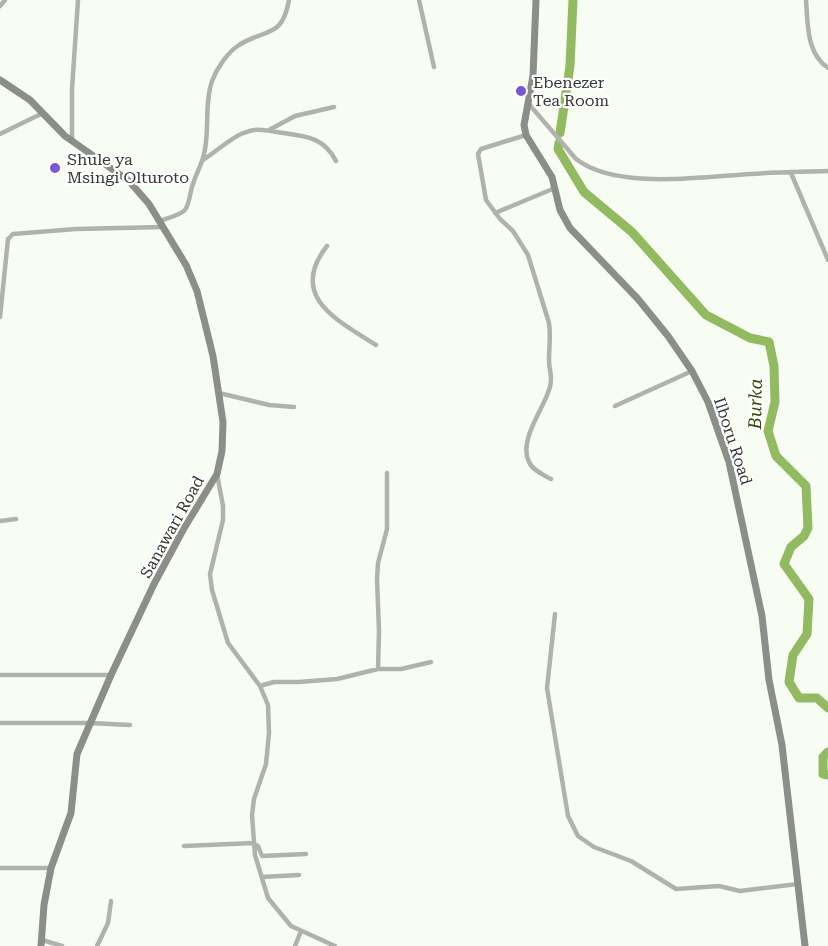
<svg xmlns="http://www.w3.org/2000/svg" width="828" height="946" font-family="'Roboto Serif',serif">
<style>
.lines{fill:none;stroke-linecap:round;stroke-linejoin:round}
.river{stroke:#91ba61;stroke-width:9}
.street{stroke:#b0b2ae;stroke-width:4.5}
.secondary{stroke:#8b8e89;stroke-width:7}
.poi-dot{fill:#7857d1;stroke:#fff;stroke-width:2}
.labels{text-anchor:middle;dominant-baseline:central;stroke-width:4.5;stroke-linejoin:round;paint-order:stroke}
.poi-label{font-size:16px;fill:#373936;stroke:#fff;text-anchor:start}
.street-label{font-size:16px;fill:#373936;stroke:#fff}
.water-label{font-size:18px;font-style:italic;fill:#2f4906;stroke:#fff}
</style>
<rect width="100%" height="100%" fill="#f8fdf4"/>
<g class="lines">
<!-- river -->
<path class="river" d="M560,133L570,66L573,0
M559,143L558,149L584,192L632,232L706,315L750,338L769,342L774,366L775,402L768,431L776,456L806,486L808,528L804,536L791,547L784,564L809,599L807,634L793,655L789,682L799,698H817L828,708
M828,752L823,757V774L828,775"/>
<!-- street -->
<path class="street" d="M419,0L434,67
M806,0C808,24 806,53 828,68
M0,6L5,0
M528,103L576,159C616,190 701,177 750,174C776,172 802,172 828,171
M269,130L295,116L334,107
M0,134L43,113
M526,135L481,149L478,154L486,200L500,219L513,231L528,255L549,323C551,335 549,347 549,360C549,372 553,374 550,387C544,409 518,440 529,462C533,471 544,475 551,479
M72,141V89L78,0
M203,160C214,153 230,139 241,134C259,127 260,130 277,132C302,136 323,135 336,161
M791,173L828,260
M495,213L555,188
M160,221C167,218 179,216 185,210C190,203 190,191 193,184C196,174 202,164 204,154C210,131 204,104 212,81C217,68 227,53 239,45C266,28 282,39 289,0
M327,246C287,297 339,321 376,345
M0,317L8,239L13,234L76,229L163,227
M219,393L269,405L294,407
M615,406L692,371
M217,474L223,506V520L210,574L212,590L228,643L260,686L268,705L269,733L266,764L254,799L252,815L255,855L268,898L291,926L335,946
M0,521L16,519
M555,614L547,688L568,816L578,836L594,847L631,861L676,889L719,886L740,891L798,884
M378,669L379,631L377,579L378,563L387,529V473
M0,675H111
M260,686L274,682H299L337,679L378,669H401L431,662
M0,723H90L130,725
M254,844L258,846L262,856L306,854
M184,846L254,843
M0,868H51
M262,877L299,875
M42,940L62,946
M97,946L108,923L111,901
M295,946L301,931"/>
<!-- secondary -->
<path class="secondary" d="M536,0L533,76L524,125L526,135L552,177L560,210L570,228L638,299L668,336L692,371L708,402L729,462L762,616L769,680L782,745L805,946
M0,80L30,100L65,136L129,181L149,204L186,265L197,291L213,356L223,422L222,451L217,474L183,530L154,584L111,675L77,754L71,813L51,868L44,905L41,946"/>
</g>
<!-- markers -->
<g class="poi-dot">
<circle cx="521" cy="91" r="6"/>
<circle cx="55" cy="168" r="6"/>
</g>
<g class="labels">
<!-- poi labels -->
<g class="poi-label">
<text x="533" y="82">Ebenezer<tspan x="533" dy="18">Tea Room</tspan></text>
<text x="67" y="159">Shule ya<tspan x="67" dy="18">Msingi Olturoto</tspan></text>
</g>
<!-- street labels -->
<g class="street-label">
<text transform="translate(733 441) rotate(72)">Ilboru Road</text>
<text transform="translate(172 527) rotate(-61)">Sanawari Road</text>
</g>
<!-- water labels -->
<g class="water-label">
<text transform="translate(755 404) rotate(-89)">Burka</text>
</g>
</g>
</svg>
